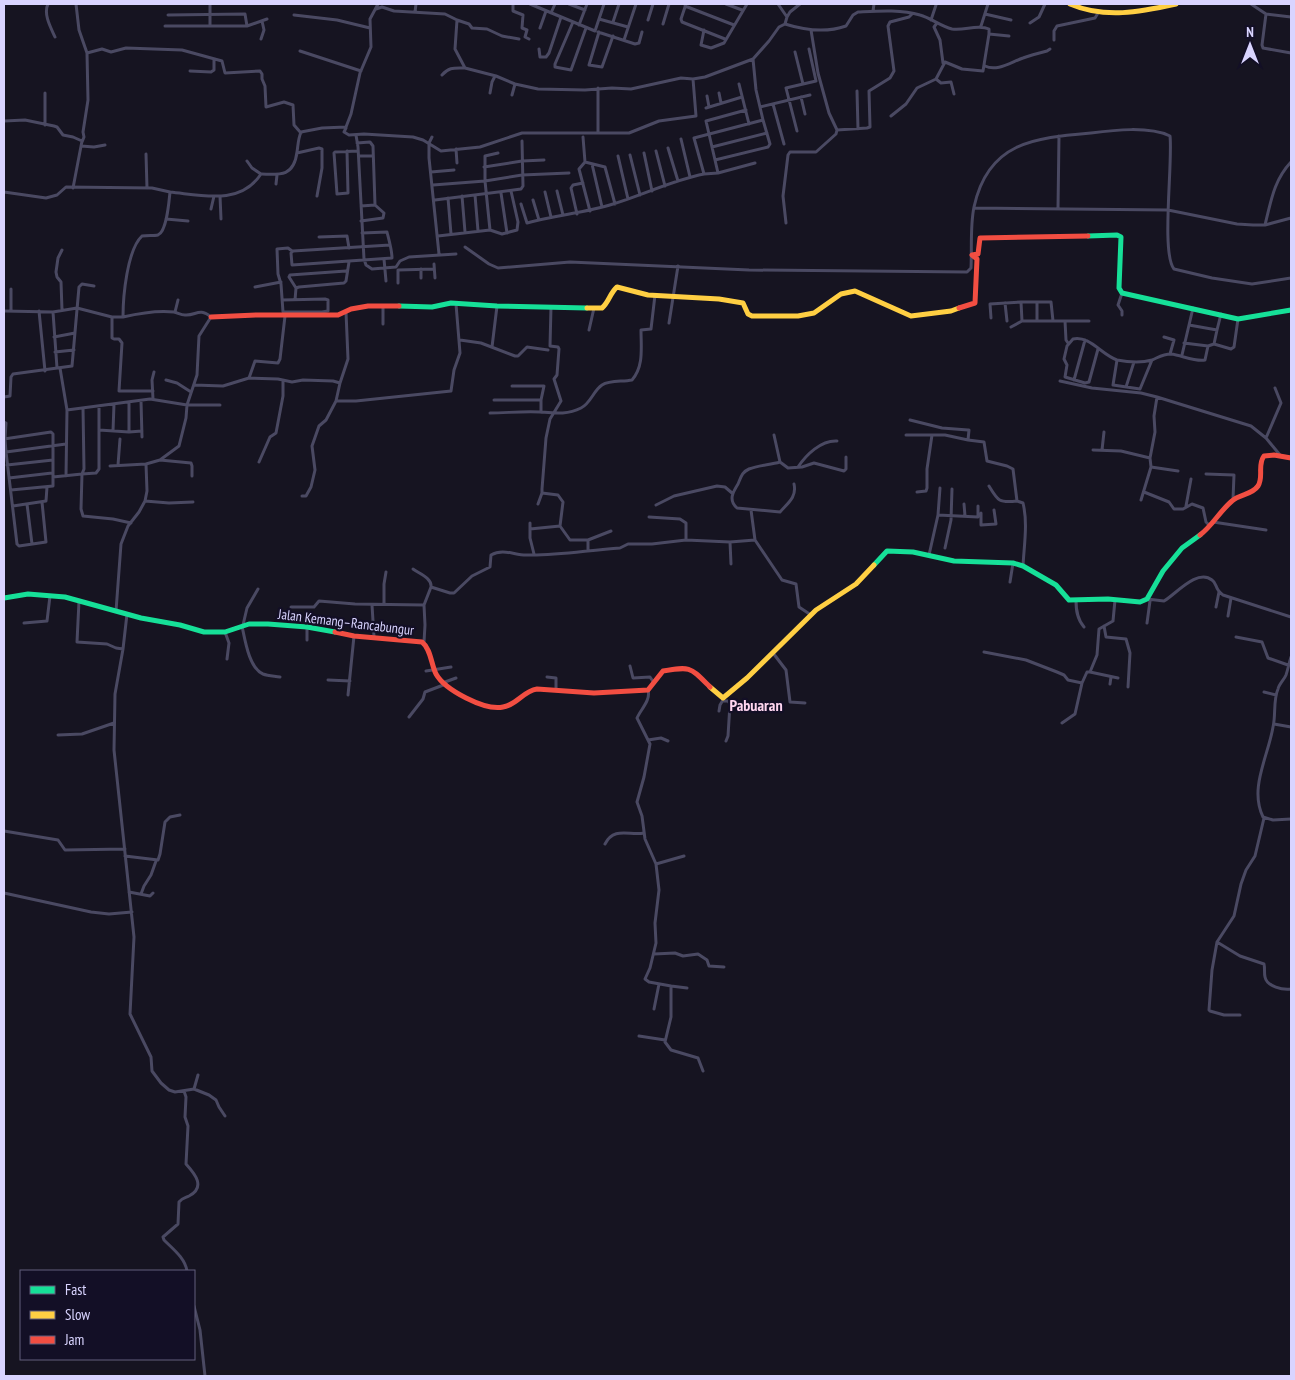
<svg xmlns="http://www.w3.org/2000/svg" width="1295" height="1380" font-family="'PT Sans Narrow',sans-serif">
<style>
.lines{fill:none;stroke-linecap:round;stroke-linejoin:round}
.street{stroke:#4a4962;stroke-width:3}
.fast{stroke:#16e098;stroke-width:5}
.slow{stroke:#ffcf43;stroke-width:5}
.jam{stroke:#f24e42;stroke-width:5}
.labels{text-anchor:middle;dominant-baseline:central;stroke-width:4.5;stroke-linejoin:round;paint-order:stroke}
.street-label{font-size:14px;fill:#d9d4ff;stroke:#130f26}
.quarter-label{font-size:16px;font-weight:bold;fill:#ffd6f0;stroke:#130f26}
</style>
<rect width="100%" height="100%" fill="#161421"/>
<g class="lines">
<!-- street -->
<path class="street" d="M48,4C43,14 51,28 55,37
M76,4L79,30L87,53L88,100L83,132L84,137L82,142
M210,4V26
M513,4V11L523,15L522,28L527,30L525,37L529,39
M530,4L595,31L604,4
M569,4L585,10
M686,4L681,19L682,22L725,39
M726,4L742,10
M778,4L787,17L785,24
M1251,4L1266,14L1291,17
M685,6L734,25
M376,9L382,7L394,11L445,14L457,20L455,49L465,68L496,76L515,84L538,89L585,90L612,88L631,89L681,78L693,79L705,77L753,59L769,41L779,27L785,24C804,30 826,33 846,26L853,15L858,12C877,11 901,9 920,15C931,18 940,26 952,29C964,31 978,24 989,29V34L1009,36
M873,11L874,4
M415,12L416,4
M551,13L555,4
M985,14L1011,20
M1266,14L1262,45L1263,48L1291,53
M168,15L245,14L247,26
M294,15L337,20L370,28
M787,17L790,12L800,4
M599,19L628,27
M457,20L469,24L472,28L487,29L502,36L519,39
M648,20L653,4
M931,20L936,5
M573,22L555,64V67L571,70L586,28
M613,22L619,4
M937,23L934,27L940,40L943,63
M1030,23L1039,17L1045,4
M663,24L669,4
M579,25L587,4
M165,26H247L267,19
M981,26L988,4
M540,28L546,11
M704,30L701,45L711,48L724,43L747,4
M598,32L635,44L639,43L642,32
M599,32L589,65L602,67L613,36
M261,39L264,30L262,21
M624,40L636,4
M1054,40V31L1057,26L1095,18L1098,13
M539,49L540,57H546L549,53L561,17
M300,51L361,71
M795,52L803,84
M87,53L102,49L111,52L126,48L182,50L222,61L225,73L260,71L262,74V79L265,86L266,107L284,102L293,105L294,125L301,133
M985,66C997,72 1011,62 1023,58C1031,55 1039,53 1047,51L1050,49
M190,71L211,72L214,70V59
M442,75C449,67 454,68 464,68
M936,79L941,83L951,82L954,94
M739,84L749,124
M857,91L858,129
M45,93V125
M490,93L492,82L495,76
M719,93L721,103
M512,95L515,84
M707,96L709,107
M801,97L805,114
M773,104L784,144
M760,107L810,95
M706,108L742,97
M891,116L906,104L917,88L936,79L945,62L962,69L983,71L989,34
M4,121L25,120L54,126L57,127L63,135L73,137L82,141L73,188
M346,128L344,132L349,135L364,134L413,137L423,140L441,151L480,147L522,133H598V88
M837,130L867,128L870,127L869,91L890,78L894,71L888,26L890,22L909,17L912,14
M797,131L786,88L816,81L809,49
M598,133H629L659,121L696,116L693,79
M356,135L358,147L364,259L366,265L372,269L396,267L400,261L409,257L456,254
M432,137L429,143V158L439,254
M583,137L585,162L605,167L615,204
M681,139L690,177
M357,143L370,142L373,146L375,205
M81,146L94,147L105,145
M712,147L767,133
M668,148L678,181
M456,149L457,163
M347,151L348,193L337,194L334,153L335,152L358,151
M656,151L665,186
M297,153L319,148L322,149V168L317,196
M644,153L652,191
M146,154L147,188
M630,155L640,195
M359,156H373
M618,156L628,199
M715,160L768,147L770,144L763,120
M247,161L252,168L261,174
M585,162L579,169L590,211
M592,164L602,207
M484,167L522,161L544,160
M431,172L454,170
M718,173L706,121L746,110
M704,174L718,173L755,163
M276,184L277,175
M433,185L485,181L522,175L569,173
M557,191L563,215
M4,192L46,198L57,195L66,187L152,188L170,192
M545,192L551,217
M501,193L507,233
M475,195L478,231
M220,196L221,219
M462,196L465,232
M448,198L451,234
M435,200L521,189L523,186L522,141
M533,200L539,220
M521,204L527,223C555,215 585,213 613,204C643,195 673,180 704,174L694,138L763,120L756,90L753,59
M361,206L375,205L384,213L383,218L361,221
M974,208L1168,210L1237,224L1253,225H1265L1291,218
M1058,208L1059,136
M211,209L214,196
M577,214L571,188L573,185L583,183
M166,219L188,221
M786,223L783,196L788,155L790,152H816L836,134L837,130L829,113L818,73L811,30
M1265,225C1271,201 1274,180 1291,162
M490,230L485,181V156L498,153
M362,233L387,232C389,240 392,250 392,258L292,265L291,253L293,251L390,245
M438,236L490,230L502,234L517,230L518,222L511,191
M319,237L347,236L349,248
M465,247L489,264L498,268L570,262L749,270L967,272L971,268C972,248 970,226 974,207C988,142 1034,138 1091,133C1114,130 1149,126 1170,136C1173,162 1161,253 1174,269L1212,278L1252,284L1291,278
M384,259L386,281
M434,264L435,278
M421,269V278
M398,270L434,269
M398,270V283
M255,287L281,282
M296,288L289,277L290,275L346,271
M11,289V311
M1122,293L1118,305L1122,311V315
M282,300L325,299L328,300V311L322,312H283L281,284L278,274L277,249L288,248L292,251
M295,300L296,288L299,287L344,283L346,281L349,262
M1021,302L1022,321
M1037,302V321
M1005,303L1007,321
M551,307L550,346L558,347L559,349L557,375L554,379L561,401L550,419L546,438L542,489V493L558,495L563,502L560,526
M62,310L61,282L57,277L56,272L58,258L62,250
M4,311L53,312L77,308L112,317H123
M39,311L45,371
M53,312L57,368
M175,312L178,300
M112,317V338L114,339H119L122,343L119,391H153
M991,318L990,304L1021,302H1051L1053,321
M1065,321L1066,340L1068,343
M669,323L678,266
M383,324V306
M1189,325L1217,330L1221,314
M1011,327L1022,321H1089
M589,330L594,308
M54,337L75,333
M1164,337L1174,340L1170,354
M460,340L481,343L515,356H518L527,347L548,350
M1184,343L1208,346
M1214,344L1231,349L1234,347L1238,319
M492,347L497,306
M1098,349L1089,382L1085,383L1065,377L1067,365L1064,359L1067,346L1073,339C1089,335 1102,355 1117,360C1127,362 1142,363 1152,360C1159,357 1163,354 1171,354C1181,355 1195,362 1205,360L1208,346L1214,344L1217,330
M55,352L74,350
M1182,355L1193,308
M1117,360L1113,385L1140,389L1152,360
M60,368L67,410L66,476
M249,378L255,361L278,363L280,359L285,316
M166,380L177,383L191,392
M1074,380L1085,340
M1060,381L1092,388L1141,393L1157,397L1154,416L1155,432L1150,458L1151,467L1141,500
M340,383L348,359L346,312
M194,385L223,386L249,378L278,379L292,382L303,380L333,381L340,383L336,401L326,420L319,426L312,446L315,470L311,487L306,496H302
M512,386H544L541,400
M1126,387L1134,362
M4,397L10,396L11,377L13,374L72,366L79,287L82,284L94,286
M1157,397L1251,426L1266,438L1280,455
M153,399L152,380L154,372
M494,400H541V412
M141,401L142,437
M336,401H356L451,391L454,370L460,353L456,304
M129,403V432
M83,408L84,469L82,474L96,473L99,469V406
M67,410L150,399L187,405H220
M490,413C506,413 523,411 540,412C554,413 567,415 581,408C591,403 593,391 602,385C610,380 622,382 632,380C644,366 641,348 641,330L651,329L655,295
M910,420L942,428L968,430H969L968,440L984,442L987,461L1007,466L1013,469L1017,501L1023,503C1028,523 1024,546 1023,566
M4,422L6,423L5,439L6,452L17,544L19,546L46,542L42,502
M99,430L129,432L142,431
M113,431L114,404
M774,435L780,462
M906,435H945L968,440
M1266,438L1281,403L1275,388
M4,439L51,432L53,434V486L11,490
M1093,450L1121,451L1150,458
M1102,450L1104,432
M6,452L66,444
M160,460L191,463L192,466V476
M259,462L270,437L276,433L283,396V381
M7,465L53,460
M118,465L120,439
M110,466L146,464
M798,467C806,455 821,440 837,441
M1151,467L1178,471
M1206,474L1234,475L1233,499
M53,477L82,474L81,509L83,516L113,519L131,523
M9,478L52,473
M794,484C797,497 788,503 780,512L737,508C728,500 733,492 738,484C741,477 742,472 749,469C759,465 770,465 780,462L788,468L802,467L814,463L844,471L846,469V457
M989,486C998,501 999,503 1017,501
M917,492L926,491L927,488V469L932,435
M1144,492L1169,502L1174,509H1183L1192,504L1203,508L1206,522L1210,526
M145,501L169,503L193,502
M27,504L32,544
M538,504L542,493
M964,504L965,516
M656,505L674,496L717,486L725,487L732,493
M13,506L46,501L47,487
M1186,506L1191,479
M751,510L755,540L782,580L796,584L799,607L811,615
M981,513V525L996,524L994,510
M938,515L978,517V506
M649,517L680,519L686,523V540
M1213,522L1266,530
M530,523V538L534,554
M530,529L560,526L570,540H588V550
M588,540L611,531
M730,542L731,564
M945,548L951,520L952,489
M929,555L938,515L940,488
M413,569C420,574 432,578 431,587
M1010,582L1013,563
M1147,599L1164,601C1175,595 1197,568 1212,580C1218,584 1214,589 1223,595L1291,617
M1076,600C1076,610 1077,619 1084,627
M79,601L77,642L107,644L116,648L123,649
M384,604V584L386,572
M372,605L374,637
M291,607H314L319,601L355,604L424,605L431,587L450,593H454L472,576L490,567L491,555C503,548 514,555 526,555C557,556 588,550 620,548L628,544H652L686,540L730,542L755,540
M1216,607L1219,592
M116,611L121,544L128,526L139,512L145,501L147,491L146,464L160,460L179,446L186,418L187,405L197,375L199,336L211,317C199,307 196,316 185,315C181,315 178,313 174,312C157,310 140,313 123,317C123,297 127,250 142,236C147,235 154,236 158,235C167,231 169,201 170,192C201,195 240,206 261,174C281,175 294,176 297,152C298,146 298,139 301,132L322,128L346,127L351,114L360,73L371,47L370,19L378,4
M127,614L123,649L115,694L114,750L134,937L130,1014L151,1057L152,1071L161,1083L169,1090L175,1092L194,1089L209,1095L216,1100L219,1107L225,1116
M1228,616L1231,598
M24,623L47,621L50,596
M1147,623L1150,601
M243,625L247,608L258,589
M242,626C245,640 249,668 263,674C268,676 274,676 280,677
M1104,626L1106,637L1126,639L1130,653L1128,687
M225,632L229,643L227,659
M1236,637L1262,642L1268,658L1288,665
M307,640V627
M424,642L425,625L424,605
M984,652L1026,660L1057,672L1064,675L1068,680L1082,683L1087,672H1090L1097,655L1099,629L1113,621L1115,600
M773,653L786,670L790,702L805,703
M1291,657C1289,663 1288,669 1286,675C1284,680 1279,684 1278,689C1273,700 1276,715 1273,727C1268,757 1249,788 1263,817L1273,820L1291,819
M630,666L633,678L650,677L654,683
M426,671L451,667
M1090,672L1118,678
M547,677L556,678V689
M328,680L350,681
M445,682L456,678
M1110,684L1111,677
M648,690C651,700 641,709 637,718L650,744L644,777L637,802L642,816L645,839L656,864L659,890L655,923L656,943L650,968L645,979L649,982L671,986V1017L665,1042L671,1050L698,1058L703,1071
M1264,692L1276,695
M348,695L354,636
M723,701H728L730,704L728,736L726,741
M719,711L720,705L723,700
M409,717L423,699L425,692L446,684
M1062,723L1075,714L1082,683
M1274,724L1291,727
M58,735L82,734L114,723
M648,740L661,738L668,741
M1264,818L1255,856L1246,870L1241,884L1234,916L1217,942L1240,956L1264,964C1265,968 1264,973 1265,977C1267,987 1283,990 1291,989
M4,831L58,840L65,850L125,849
M605,844C614,826 630,836 644,833
M125,856L158,860L160,854L165,822L170,817L180,815
M656,864L684,856
M129,892L150,896L153,893
M4,893L91,912L109,914L132,912
M141,894L144,886L151,875L156,861
M1217,942L1212,970L1209,1010L1210,1011L1224,1015H1240
M654,954L675,953L683,956L698,954L707,960L709,966L724,967
M671,986L687,988
M654,1009L659,984
M639,1036L665,1040
M194,1089L198,1075
M184,1091L186,1097L185,1117L188,1126L186,1164C195,1174 206,1187 189,1196C185,1198 182,1198 179,1202L178,1224L163,1237L164,1240C173,1249 185,1258 187,1271
M194,1306L200,1330L205,1376"/>
<!-- fast -->
<path class="fast" d="M1088,236L1117,235L1121,237L1119,288L1122,293L1238,319L1291,310
M399,306L432,307L451,303L497,306L587,308
M874,565L887,551L913,552L954,561L1013,563L1023,566L1056,585L1069,600L1108,599L1140,602L1147,599L1163,571L1182,548L1200,535
M4,598L28,594L65,597L141,618L180,625L204,632H225L249,624H268L307,627L335,632"/>
<!-- slow -->
<path class="slow" d="M1070,4C1105,19 1140,12 1176,4
M587,308H602C609,302 610,293 617,287L648,295L719,299L743,303L748,314L752,316H798L814,313L841,294L855,291L911,316L951,311L959,308
M710,687L723,698L747,678L816,610L856,584L874,565"/>
<!-- jam -->
<path class="jam" d="M959,308L975,303L977,259L972,255L978,254L980,238L1088,236
M211,317L256,315H338L351,309L368,306H399
M1200,535C1212,526 1220,511 1232,501C1239,494 1252,495 1258,486C1264,477 1257,465 1264,456L1274,455L1291,458
M335,632L354,636L422,642C431,649 431,664 436,674C445,690 485,711 503,707C517,705 523,691 537,689L594,693L648,690L663,671C691,666 690,667 710,687"/>
</g>
<g class="labels">
<!-- street labels -->
<g class="street-label">
<text transform="translate(346 622) rotate(7)">Jalan Kemang–Rancabungur</text>
</g>
<!-- quarter labels -->
<g class="quarter-label">
<text x="756" y="705">Pabuaran</text>
</g>
</g>
<!-- border -->
<rect width="1295" height="1380" fill="none" stroke="#d9d4ff" stroke-width="10"/>
<!-- legend -->
<rect x="20" y="1270" width="175" height="90" fill="#130f26" stroke="#625e7d"/>
<rect x="30" y="1286" width="25" height="8" fill="#16e098" stroke="#625e7d"/>
<text x="65" y="1295" font-size="15" fill="#d9d4ff">Fast</text>
<rect x="30" y="1311" width="25" height="8" fill="#ffcf43" stroke="#625e7d"/>
<text x="65" y="1320" font-size="15" fill="#d9d4ff">Slow</text>
<rect x="30" y="1336" width="25" height="8" fill="#f24e42" stroke="#625e7d"/>
<text x="65" y="1345" font-size="15" fill="#d9d4ff">Jam</text>
<!-- north arrow -->
<g transform="translate(1250 45)" stroke="#130f26" stroke-width="4" paint-order="stroke">
<path d="M0-4L9 19L0 12L-9 19Z" fill="#d9d4ff"/>
<text y="-8" font-size="14" font-weight="bold" text-anchor="middle" fill="#d9d4ff">N</text>
</g>
</svg>
